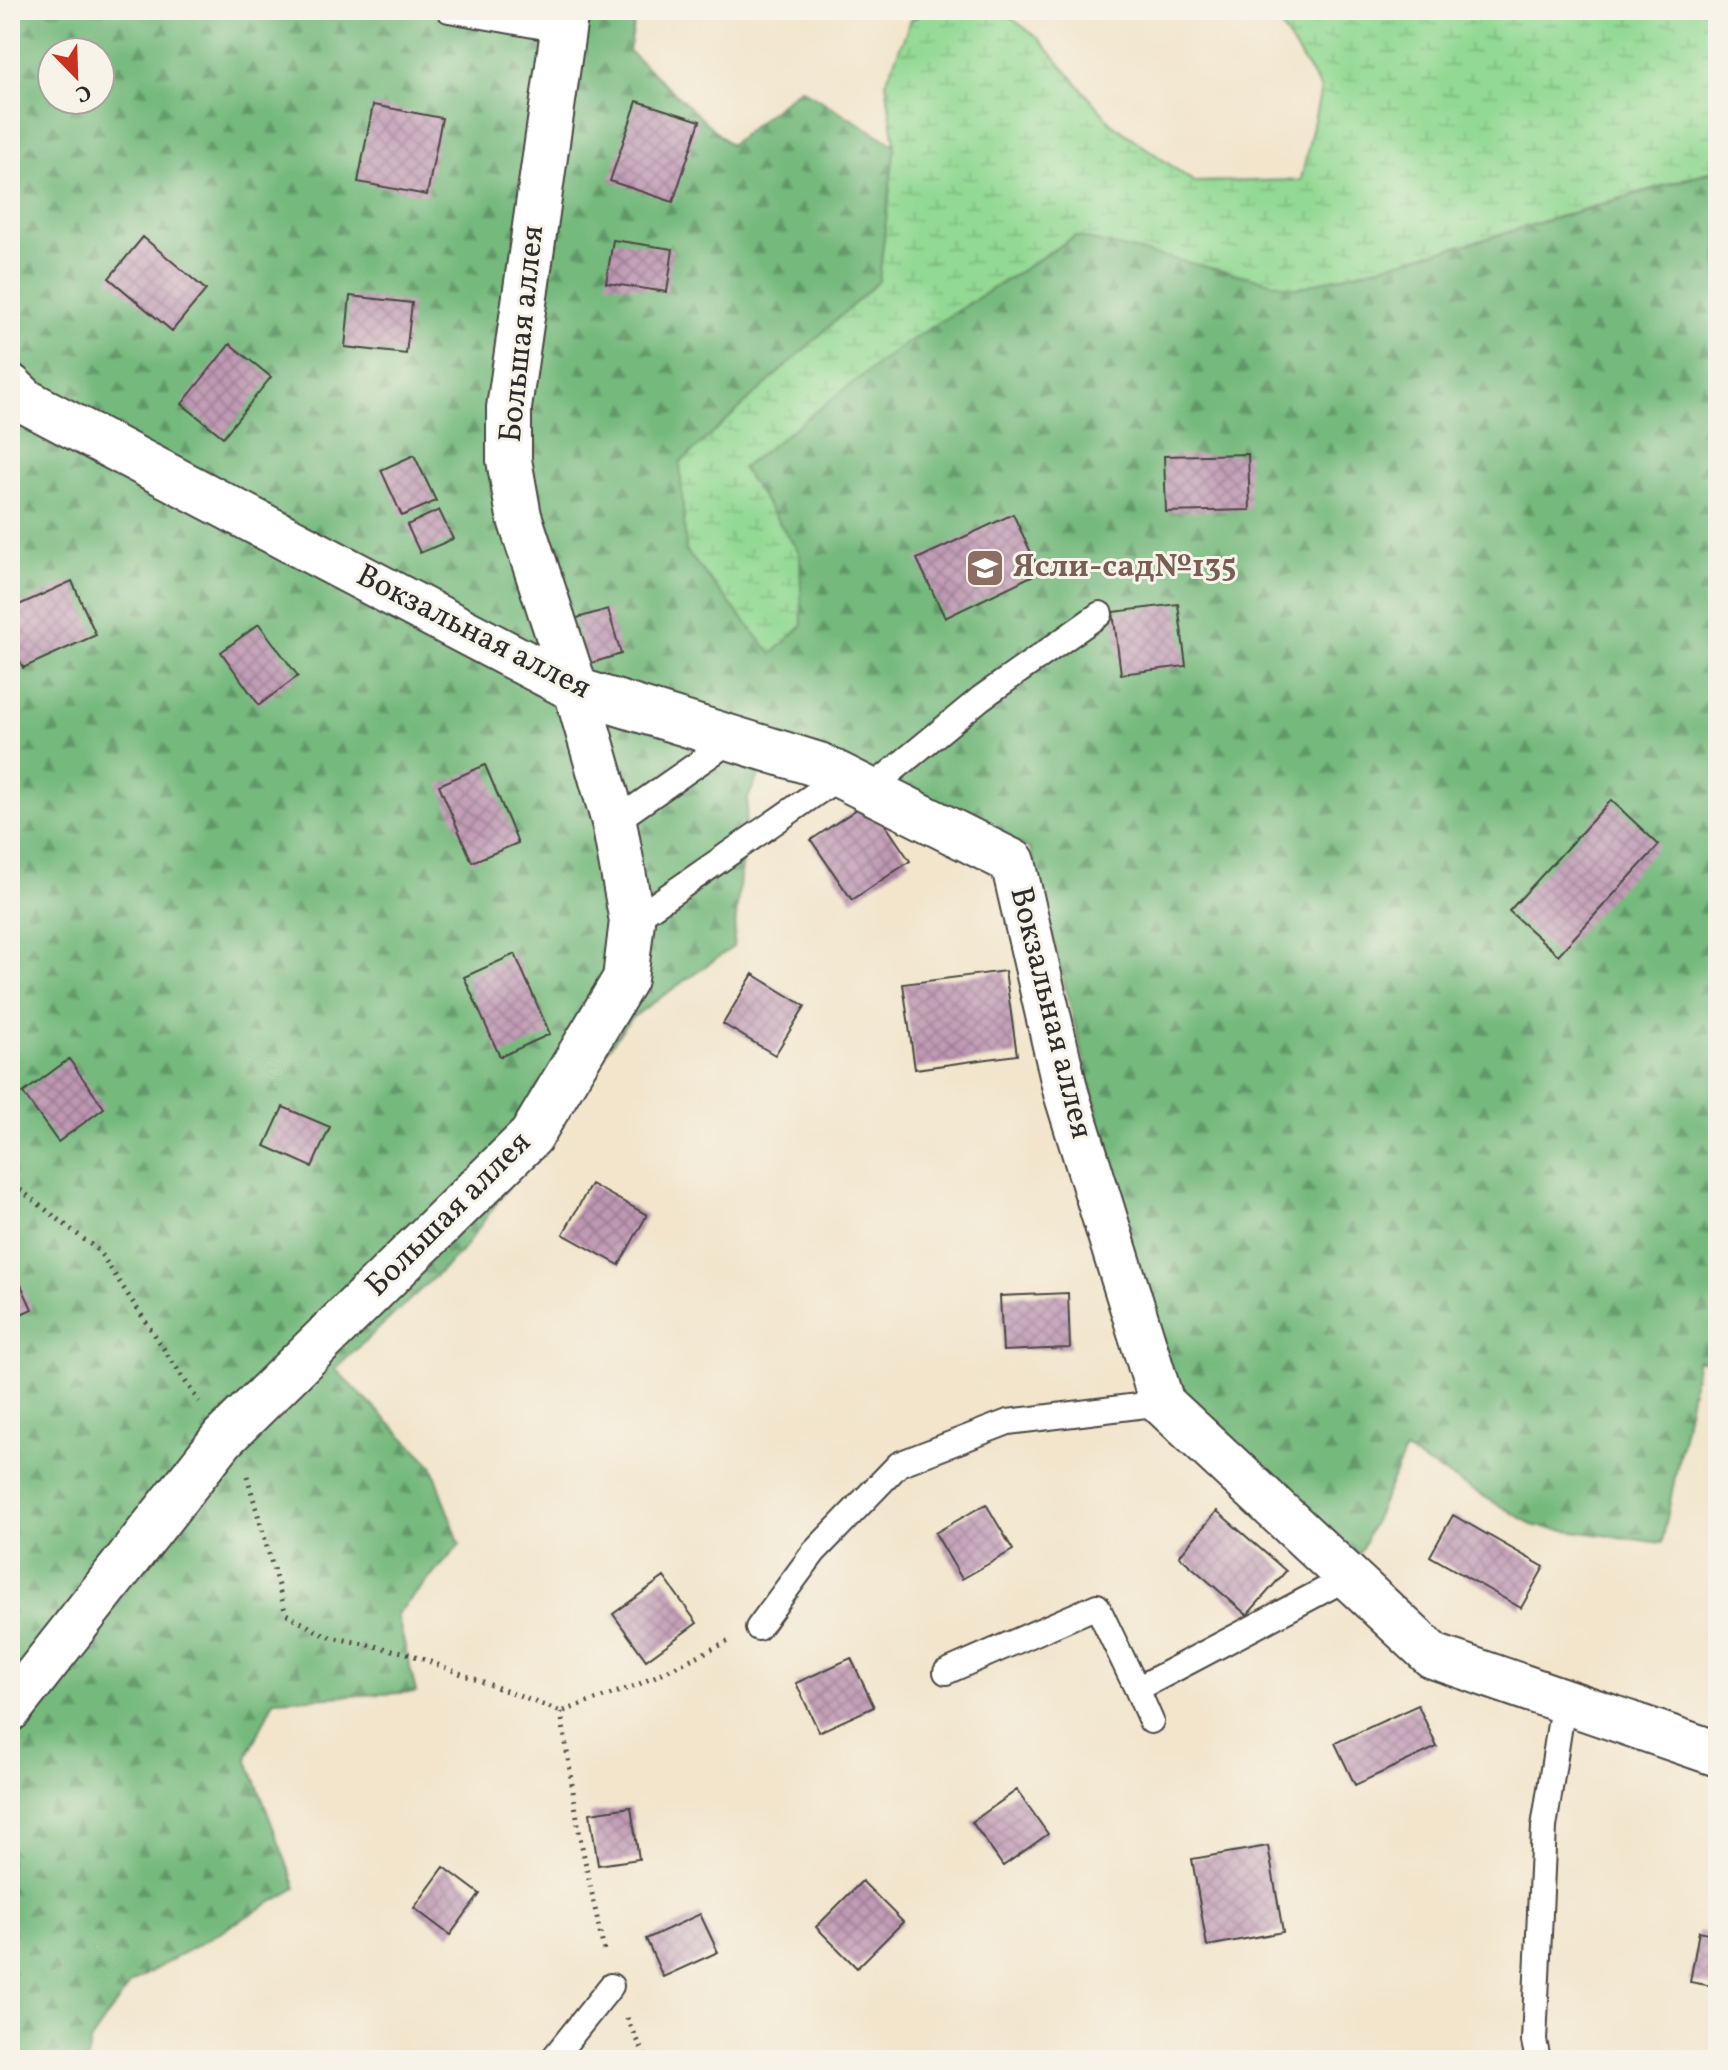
<svg xmlns="http://www.w3.org/2000/svg" width="1728" height="2070" font-family="Vollkorn,serif">
<style>
.forest{fill:url(#forest-firs);stroke:#507254;stroke-width:2;fill-rule:evenodd}
.wetland{fill:url(#wetland-marsh);stroke:#5e825f;stroke-width:2}
.building{fill:url(#building-cross-hatch)}
.lines{fill:none;stroke-linecap:round;stroke-linejoin:round}
.service-casing{stroke:#494743;stroke-width:28}
.minor-casing{stroke:#494743;stroke-width:48}
.path{stroke:#494743;stroke-width:5;stroke-dasharray:2 6;stroke-linecap:butt}
.service{stroke:#fff;stroke-width:24}
.minor{stroke:#fff;stroke-width:44}
.labels{text-anchor:middle;dominant-baseline:central;stroke-width:6;stroke-linejoin:round;paint-order:stroke}
.street-label{font-size:32px;fill:#2b2b2b;stroke:#f7f3e8}
.education-label{font-size:32px;font-weight:bold;fill:#785e54;stroke:#f7f3e8;text-anchor:start}
</style>
<defs>
<pattern id="forest-firs" width="22" height="20" patternUnits="userSpaceOnUse" patternTransform="scale(2)"><rect width="22" height="20" fill="#75b97d"/><path d="M5 1l3.5 6h-7zM16 11l3.5 6h-7z" fill="#609767"/></pattern>
<pattern id="wetland-marsh" width="20" height="14" patternUnits="userSpaceOnUse" patternTransform="scale(2)"><rect width="20" height="14" fill="#92d993"/><path d="M1 5h8M5 5V1M11 12h8M15 12V8" fill="none" stroke="#7eba7f"/></pattern>
<pattern id="building-cross-hatch" width="8" height="8" patternUnits="userSpaceOnUse" patternTransform="scale(2)"><rect width="8" height="8" fill="#be97b3"/><path d="M0 0l8 8M0 8l8-8" fill="none" stroke="#9b7b92"/></pattern>
</defs>
<rect width="100%" height="100%" fill="#f7f3e8"/>
<filter id="ink" filterUnits="userSpaceOnUse"><feTurbulence type="fractalNoise" baseFrequency=".0125" numOctaves="2"/><feDisplacementMap in="SourceGraphic" scale="16" xChannelSelector="R" yChannelSelector="G"/><feConvolveMatrix kernelMatrix="1 2 1 2 8 2 1 2 1" color-interpolation-filters="sRGB"/></filter>
<filter id="wash" filterUnits="userSpaceOnUse"><feTurbulence type="fractalNoise" baseFrequency=".006" numOctaves="4" result="noise"/><feDisplacementMap in="SourceGraphic" scale="32" xChannelSelector="R" yChannelSelector="G"/><feGaussianBlur stdDeviation="1.8" result="paint"/><feColorMatrix in="noise" values="0 0 0 0 0 0 0 0 0 0 0 0 0 0 0 0 0 1.4 0 .05"/><feComposite in="paint" operator="in"/></filter>
<g filter="url(#wash)">
<rect width="100%" height="100%" fill="#f2e5cc"/>
<!-- forest -->
<path class="forest" d="M10,10H637L629,51L730,145L800,88L895,145L879,281L680,463L800,554L742,468L897,349L1076,236L1297,288L1485,239L1718,170V1365L1698,1359L1662,1543L1535,1526L1405,1451L1358,1557L1166,1382L1030,849L778,735L748,798L733,947L630,1019L461,1252L335,1369L432,1465L460,1545L397,1614L416,1692L274,1700L247,1758L296,1888L130,1984L90,2042L87,2060H10ZM52,52H100V100H52Z"/>
<!-- wetland -->
<path class="wetland" d="M930,10H1001L1039,39L1111,123L1194,182L1301,180L1321,89L1270,10H1718V169L1485,239L1297,288L1075,236L897,349L742,468L800,554L802,626L772,654L686,551L680,463L879,281L895,145L886,82L911,20Z"/>
<g id="blocks">
<!-- building -->
<path class="building" d="M637,101L700,121L673,202L610,181Z
M373,105L442,118L427,195L358,182Z
M143,237L206,290L172,331L109,278Z
M613,240L673,249L667,292L606,283Z
M350,296L412,303L406,354L345,347Z
M230,344L271,377L223,437L182,404Z
M1248,454L1250,510L1166,512L1164,456Z
M414,455L436,501L402,516L381,470Z
M439,510L453,539L420,553L407,525Z
M1013,514L1040,572L945,618L917,559Z
M72,581L96,635L23,668L10,638V609Z
M1178,604L1186,666L1121,674L1113,612Z
M608,609L621,654L588,664L574,619Z
M259,624L298,676L259,705L221,652Z
M485,765L518,843L472,862L439,785Z
M1611,800L1659,845L1558,955L1509,911Z
M869,801L910,861L852,900L811,840Z
M515,954L550,1034L500,1057L464,977Z
M1005,971L1017,1055L915,1069L903,984Z
M753,974L805,1006L775,1055L723,1024Z
M69,1059L104,1108L58,1142L23,1093Z
M283,1107L330,1127L312,1167L265,1146Z
M591,1184L647,1215L619,1265L563,1234Z
M10,1261L32,1309L10,1319Z
M1068,1293L1070,1348L1003,1351L1000,1296Z
M986,1504L1013,1550L962,1579L935,1533Z
M1217,1511L1286,1571L1247,1615L1179,1556Z
M1453,1515L1544,1567L1521,1608L1430,1556Z
M664,1577L697,1623L646,1660L613,1614Z
M851,1658L874,1707L819,1732L796,1683Z
M1418,1705L1437,1747L1355,1785L1335,1743Z
M1017,1790L1048,1834L1003,1866L972,1822Z
M631,1807L639,1859L598,1865L590,1813Z
M1268,1846L1283,1932L1207,1946L1192,1859Z
M444,1867L480,1894L450,1935L414,1908Z
M862,1881L903,1922L857,1968L816,1927Z
M700,1914L718,1952L663,1977L646,1939Z
M1699,1931L1718,1935V1987L1690,1982Z"/>
</g>
</g>
<g filter="url(#ink)">
<use href="#blocks" fill-opacity="0" stroke="#494743" stroke-width="2"/>
<g class="lines">
<!-- service casing -->
<g class="service-casing">
<path id="service" d="M449,10L562,30
M863,787L880,781L981,698L1100,614
M614,822L733,739
M632,921L841,776
M758,1628L814,1552L899,1464L1008,1422L1162,1403
M946,1672L1097,1606L1137,1689L1347,1578
M1137,1689L1151,1721
M552,2060L611,1986
M1538,2060L1534,2041L1544,1827L1565,1692"/>
</g>
<!-- minor casing -->
<g class="minor-casing">
<path id="minor" d="M10,386L27,402L576,690L819,765L1013,862L1066,1093L1162,1403L1433,1656L1718,1754
M10,1709L223,1438L531,1136L625,979L632,921L614,822L576,690L519,516L509,460V408L566,10"/>
</g>
<!-- path -->
<path class="path" d="M10,1178L14,1185L99,1251L199,1402
M247,1476L286,1614L326,1636L407,1653L561,1712L635,1686L731,1640
M561,1712L580,1837L605,1956
M627,2018L647,2060"/>
<!-- service -->
<use href="#service" class="service"/>
<!-- minor -->
<use href="#minor" class="minor"/>
</g>
</g>
<!-- icons -->
<defs>
<g id="school-square" transform="scale(2)"><rect x="-9" y="-9" width="18" height="18" rx="4" fill="#8d6e63" stroke="#f7f3e8"/><path d="M0-5L7-2L0 1L-7-2ZM-4 1L0 2.5L4 1V4Q0 6-4 4Z" fill="#fff"/></g>
</defs>
<g fill-rule="evenodd">
<use href="#school-square" x="985" y="568"/>
</g>
<g class="labels">
<!-- street labels -->
<g class="street-label">
<text transform="translate(523 334) rotate(-84)">Большая аллея</text>
<text transform="translate(473 633) rotate(27)">Вокзальная аллея</text>
<text transform="translate(1050 1013) rotate(76)">Вокзальная аллея</text>
<text transform="translate(449 1215) rotate(-45)">Большая аллея</text>
</g>
<!-- education labels -->
<g class="education-label">
<text x="1013" y="568">Ясли-сад№135</text>
</g>
</g>
<!-- margin -->
<rect width="1728" height="2070" fill="none" stroke="#f7f3e8" stroke-width="40"/>
<!-- north arrow -->
<g transform="translate(76 76) rotate(157)"><circle r="38" fill="#f7f3e8" stroke="#a5a39c" stroke-width="2"/>
<path d="M0-6L14 30L0 20L-14 30Z" fill="#c8321e"/>
<text y="-12" font-size="22" font-weight="bold" text-anchor="middle" fill="#2b2b2b">С</text>
</g>
</svg>
